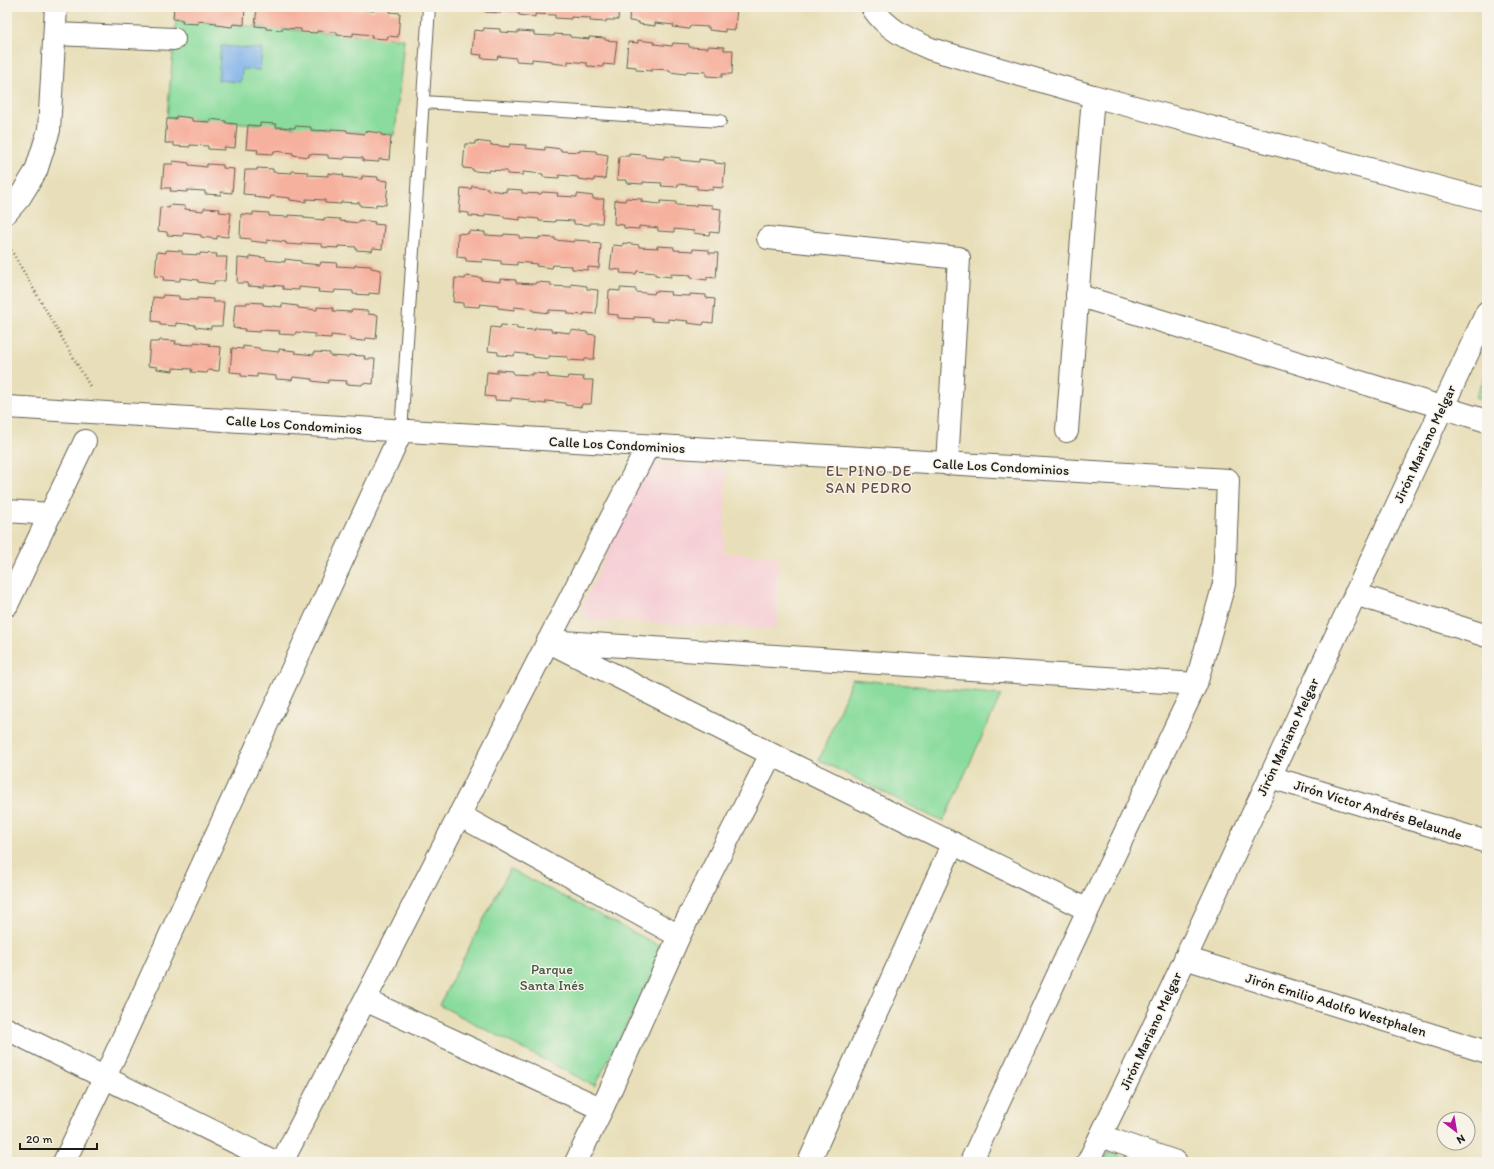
<svg xmlns="http://www.w3.org/2000/svg" width="1494" height="1169" font-family="Itim,sans-serif">
<style>
.built{fill:#f6cfd5}
.green{fill:#89dc9d;stroke:#527c5c}
.water{fill:#7bb1ea;stroke:#4c6683}
.building{fill:#f6b19e}
.lines{fill:none;stroke-linecap:round;stroke-linejoin:round}
.service-casing{stroke:#636053;stroke-width:14}
.minor-casing{stroke:#636053;stroke-width:24}
.tertiary-casing{stroke:#636053;stroke-width:24}
.path{stroke:#636053;stroke-width:2.5;stroke-dasharray:1 3;stroke-linecap:butt}
.service{stroke:#fff;stroke-width:12}
.minor{stroke:#fff;stroke-width:22}
.tertiary{stroke:#fff;stroke-width:22}
.labels{text-anchor:middle;dominant-baseline:central;stroke-width:3;stroke-linejoin:round;paint-order:stroke}
.street-label{font-size:14px;fill:#1c1c1c;stroke:#f7f3e8}
.park-label{font-size:14px;fill:#3d5643;stroke:#f7f3e8}
.neighbourhood-label{font-size:15px;letter-spacing:1px;fill:#68504a;stroke:#f7f3e8}
</style>
<rect width="100%" height="100%" fill="#f7f3e8"/>
<filter id="ink" filterUnits="userSpaceOnUse"><feTurbulence type="fractalNoise" baseFrequency=".025" numOctaves="2"/><feDisplacementMap in="SourceGraphic" scale="8" xChannelSelector="R" yChannelSelector="G"/><feConvolveMatrix kernelMatrix="1 2 1 2 8 2 1 2 1" color-interpolation-filters="sRGB"/></filter>
<filter id="wash" filterUnits="userSpaceOnUse"><feTurbulence type="fractalNoise" baseFrequency=".012" numOctaves="4" result="noise"/><feDisplacementMap in="SourceGraphic" scale="16" xChannelSelector="R" yChannelSelector="G"/><feGaussianBlur stdDeviation="0.9" result="paint"/><feColorMatrix in="noise" values="0 0 0 0 0 0 0 0 0 0 0 0 0 0 0 0 0 1.4 0 .05"/><feComposite in="paint" operator="in"/></filter>
<g filter="url(#wash)">
<rect width="100%" height="100%" fill="#e8dfba"/>
<!-- built -->
<path class="built" d="M649,462L726,469L724,553L779,556L777,629L589,620L581,609Z"/>
<!-- green -->
<path class="green" d="M176,20L404,39L395,135L167,117Z
M1487,373V402L1475,398Z
M852,679L1001,695L943,822L819,760Z
M510,869L666,949L595,1086L439,1005Z
M1108,1152L1133,1162H1104Z"/>
<!-- water -->
<path class="water" d="M221,46L262,49L260,70L242,69L241,82L218,80Z"/>
<g id="blocks">
<!-- building -->
<path class="building" d="M174,7H245L244,25L233,24L232,27L216,25L217,23L198,21V24L182,23L183,20L173,19Z
M257,7H355V9L374,11V8L390,9V12L400,13L398,37L388,36L387,39L371,38L372,35L353,33V36L337,35V32L317,31V33L301,32V29L282,28V30L266,29V27L255,26Z
M475,7H619L618,20H606V22L590,21V18L571,17V19L555,18V15L535,14V17L519,15V13L501,11V13L485,12V10L475,9Z
M630,7H737L735,30L725,29V32L709,30V27L690,26L689,29L673,27L674,25L655,23V26L639,24V22L629,21Z
M484,28L500,29V32L518,33V31L534,32V35L554,36V34L570,35V37L589,39V37L605,38V40L617,41L614,65L603,64V67L587,66V63L568,61V65L552,63V61L532,59V62L516,61V58L498,56L497,59L481,58L482,55L472,54L474,30L483,31Z
M638,40L654,42V44L672,46L673,43L689,44V47L708,48V46L724,47V50H733L732,74H722V77L706,76V72L687,71L686,74L670,72V70L652,69V71L636,70V67L626,66L628,42L638,43Z
M176,116L192,118V121L210,122V119L226,121V123L237,124L235,148L224,147V150L208,149V146L190,145V147L174,146V143H165L167,119H176Z
M260,123L276,124V127L295,128V126L311,127V130L330,131L331,129L347,130V132L365,134V131L381,133V135L391,136L389,160L379,159V162L363,161V158L345,157L344,159L328,158V155L309,154V157L293,155V153L274,151L273,154L257,153L258,150L246,149L248,125L260,126Z
M475,141L491,143V145L509,147L510,144L526,145L525,148L545,150V147L561,149V151L580,152V150L596,151V153L608,155L605,179L594,178V181L578,179V177L559,175V178L543,177V174L523,172V175L507,174V171L489,170V172L473,171V169L463,168L465,144H475Z
M629,154L645,155V157L664,159V156L680,158V160L699,162V159L715,161V163L725,164L723,188L713,187V190L697,189V186L678,184L677,187L661,186L662,183L643,182V184L627,183V180H617L619,156H629Z
M173,161L189,163V165L207,167V164L223,165V168L234,169L232,193L221,192V195L205,194V191L187,190V192L170,191L171,188H162L164,164H173Z
M257,168L273,169V172L292,173V171L308,172V175L328,176V173L344,175L343,177L362,179V176L378,177V180L388,181L386,205L376,204V207L360,206V203L341,202V204L325,203V200L306,199V202L290,200V198L271,196L270,199L254,197L255,195L243,194L245,170H257Z
M472,186L488,188L487,190L506,192V189L522,190V193L541,194L542,192L558,193L557,196L577,197V194L593,196V199H604L602,223H590V225L574,224V221L555,220V222L539,221V219L520,217V220L504,218V216L485,214V217L469,216V213L459,212L461,188L471,189Z
M626,198L642,199L641,202L660,204L661,201L676,202V205L696,206V204L712,205V208L721,209L719,233L710,232L709,235L693,233L694,231L674,229V232L658,231V228L639,226V229L624,228V225L614,224L615,200L625,201Z
M170,205L185,206V209L203,211L204,208L220,209L219,212L231,213L228,237L217,236V239L201,237V235L183,233V236L167,235V232L158,231L160,207L169,208Z
M253,212L269,213V216L288,217V215L304,216V218L324,220V218L340,219V221L359,223V220L375,222L374,224L384,225L382,249L373,248L372,251L356,250V247L338,246V248L322,247V244L302,243V245L286,244V242L267,240V243L251,241V239L240,238L241,214L253,215Z
M469,231L485,232V235L503,236L504,234L519,235V238L539,239V237L555,238V240L574,242V240L590,241V243L601,244L599,268L588,267V270L572,269V266L553,265L552,268L536,266L537,264L517,262V265L501,264V261L482,259V262L466,261V258L457,257L458,233L468,234Z
M623,243L639,245V247L658,248L657,246L674,247V250L693,251V249L709,250V253H718L716,278L707,277V280L691,278V275L671,274V277L655,275V273L637,271L636,274L620,273L621,270L610,269L613,245L623,246Z
M166,250L182,251V254L200,255V253L217,254L216,257H227L225,281H214V284L198,282V280L180,278V281L163,280L164,277L155,276L157,252L166,253Z
M250,256L266,258V260L285,262V259L301,261V263L320,265L321,262L337,263L336,266L355,267V265L371,266V268L381,270L379,294L369,293V295L353,294V291L335,290L334,293L318,292L319,289L299,287V290L283,289V286L264,285V287L247,286L248,283H237L238,258L250,259Z
M466,276L482,278L481,280L500,282V279L516,280V283L535,284L536,282L551,283V286L571,287V284L587,286V289L598,290L596,314L584,313V315L568,314V311L549,310V313L533,311V309L514,307V310L498,308V306L480,304L479,307L463,306V303L453,302L455,278L465,279Z
M620,288L636,289V292L654,294L655,291L671,292L670,295L690,296V294L706,295V298L715,299L713,323L704,322L703,325L687,323L688,321L668,319V322L652,321V318L634,317V319L618,318V315L608,314L609,290L620,291Z
M163,295L179,296V299L197,300V298L213,299V302H224L222,326H211V329L195,327V325L176,323V326L160,325V322L152,321L153,297L162,298Z
M247,302L263,303V305L282,307V304L298,306V308L317,310V307L333,308V311L351,312L352,310L368,311V314L378,315L376,339L366,338L365,341L350,340V337L331,335V338L315,337V334L296,332L295,335L279,334L280,331L260,330V332L244,331L245,329L233,328L235,304H247Z
M501,325L517,326V329L535,330V328L551,329V331L571,333V330L587,332V334L596,335L594,359H585L584,361L568,360V357L549,356V359L533,357V355L515,353L514,356L498,355V352L488,351L491,327L500,328Z
M160,340L176,341L175,344L194,345V342L210,344L209,346L221,347L219,371L208,370L207,373L191,372L192,369L173,368V371L157,369V367L148,366L150,342H159Z
M243,346L259,348L260,350L279,352V349L295,351V353L314,355V352L330,353V356L348,357L349,355L365,356L364,359H375L373,384L363,383L362,385L346,384L347,381L328,380V383L312,381V379L293,377L292,380L276,379V376L257,374V377L241,376V373L230,372L232,348L243,349Z
M497,370L513,371V374L532,375V373L548,374V377L567,379L568,376L584,377L583,380H593L591,404H582L581,407L565,405V403L546,401V404L529,402L530,400L511,398V401L495,400V397L485,396L487,372L497,373Z"/>
</g>
</g>
<g filter="url(#ink)">
<use href="#blocks" fill-opacity="0" stroke="#636053" stroke-width="1"/>
<g class="lines">
<!-- service casing -->
<g class="service-casing">
<path id="service" d="M423,102L720,121
M401,432L429,7"/>
</g>
<!-- minor casing -->
<g class="minor-casing">
<path id="minor" d="M872,7C886,29 908,39 931,49L1093,96L1487,200
M55,34L174,39
M7,212L20,197L36,171L49,130L56,7
M768,238L959,258L947,464
M7,407L1228,480L1224,584L1196,684L1088,910L971,1162
M1067,431L1093,96
M7,511L50,514
M1355,594L1487,636
M7,605L85,441
M548,641L1196,684
M557,646L771,754L1088,910
M1270,777L1487,842
M459,815L679,936
M1185,958L1487,1052
M365,1000L602,1109
M7,1029L275,1162
M1101,1136L1176,1162
M64,1162L105,1077L401,432
M282,1162L648,446
M576,1162L602,1109L679,936L771,754
M809,1162L953,843
M1088,1162L1150,1034L1487,312"/>
</g>
<!-- tertiary casing -->
<g class="tertiary-casing">
<path id="tertiary" d="M1077,295L1487,421"/>
</g>
<!-- path -->
<path class="path" d="M7,243L91,388"/>
<!-- service -->
<use href="#service" class="service"/>
<!-- minor -->
<use href="#minor" class="minor"/>
<!-- tertiary -->
<use href="#tertiary" class="tertiary"/>
</g>
</g>
<g class="labels">
<!-- street labels -->
<g class="street-label">
<text transform="translate(294 425) rotate(4)">Calle Los Condominios</text>
<text transform="translate(1425 444) rotate(-65)">Jirón Mariano Melgar</text>
<text transform="translate(617 445) rotate(3)">Calle Los Condominios</text>
<text transform="translate(1001 467) rotate(3)">Calle Los Condominios</text>
<text transform="translate(1288 737) rotate(-65)">Jirón Mariano Melgar</text>
<text transform="translate(1378 810) rotate(17)">Jirón Víctor Andrés Belaunde</text>
<text transform="translate(1336 1005) rotate(17)">Jirón Emilio Adolfo Westphalen</text>
<text transform="translate(1151 1031) rotate(-65)">Jirón Mariano Melgar</text>
</g>
<!-- park labels -->
<g class="park-label">
<text x="552" y="969">Parque<tspan x="552" dy="16">Santa Inés</tspan></text>
</g>
<!-- neighbourhood labels -->
<g class="neighbourhood-label">
<text x="869" y="471">EL PINO DE<tspan x="869" dy="17">SAN PEDRO</tspan></text>
</g>
</g>
<!-- margin -->
<rect width="1494" height="1169" fill="none" stroke="#f7f3e8" stroke-width="24"/>
<!-- north arrow -->
<g transform="translate(1456 1131) rotate(149)"><circle r="19" fill="#f7f3e8" stroke="#9f9d96"/>
<path d="M0-3L7 15L0 10L-7 15Z" fill="#b5179e"/>
<text y="-6" font-size="11" font-weight="bold" text-anchor="middle" fill="#1c1c1c">N</text>
</g>
<!-- scale -->
<path d="M20 1143v6h77v-6" fill="none" stroke="#1c1c1c" stroke-width="2"/>
<text x="26" y="1143" font-size="12" fill="#1c1c1c" stroke="#f7f3e8" stroke-width="3" paint-order="stroke">20 m</text>
</svg>
